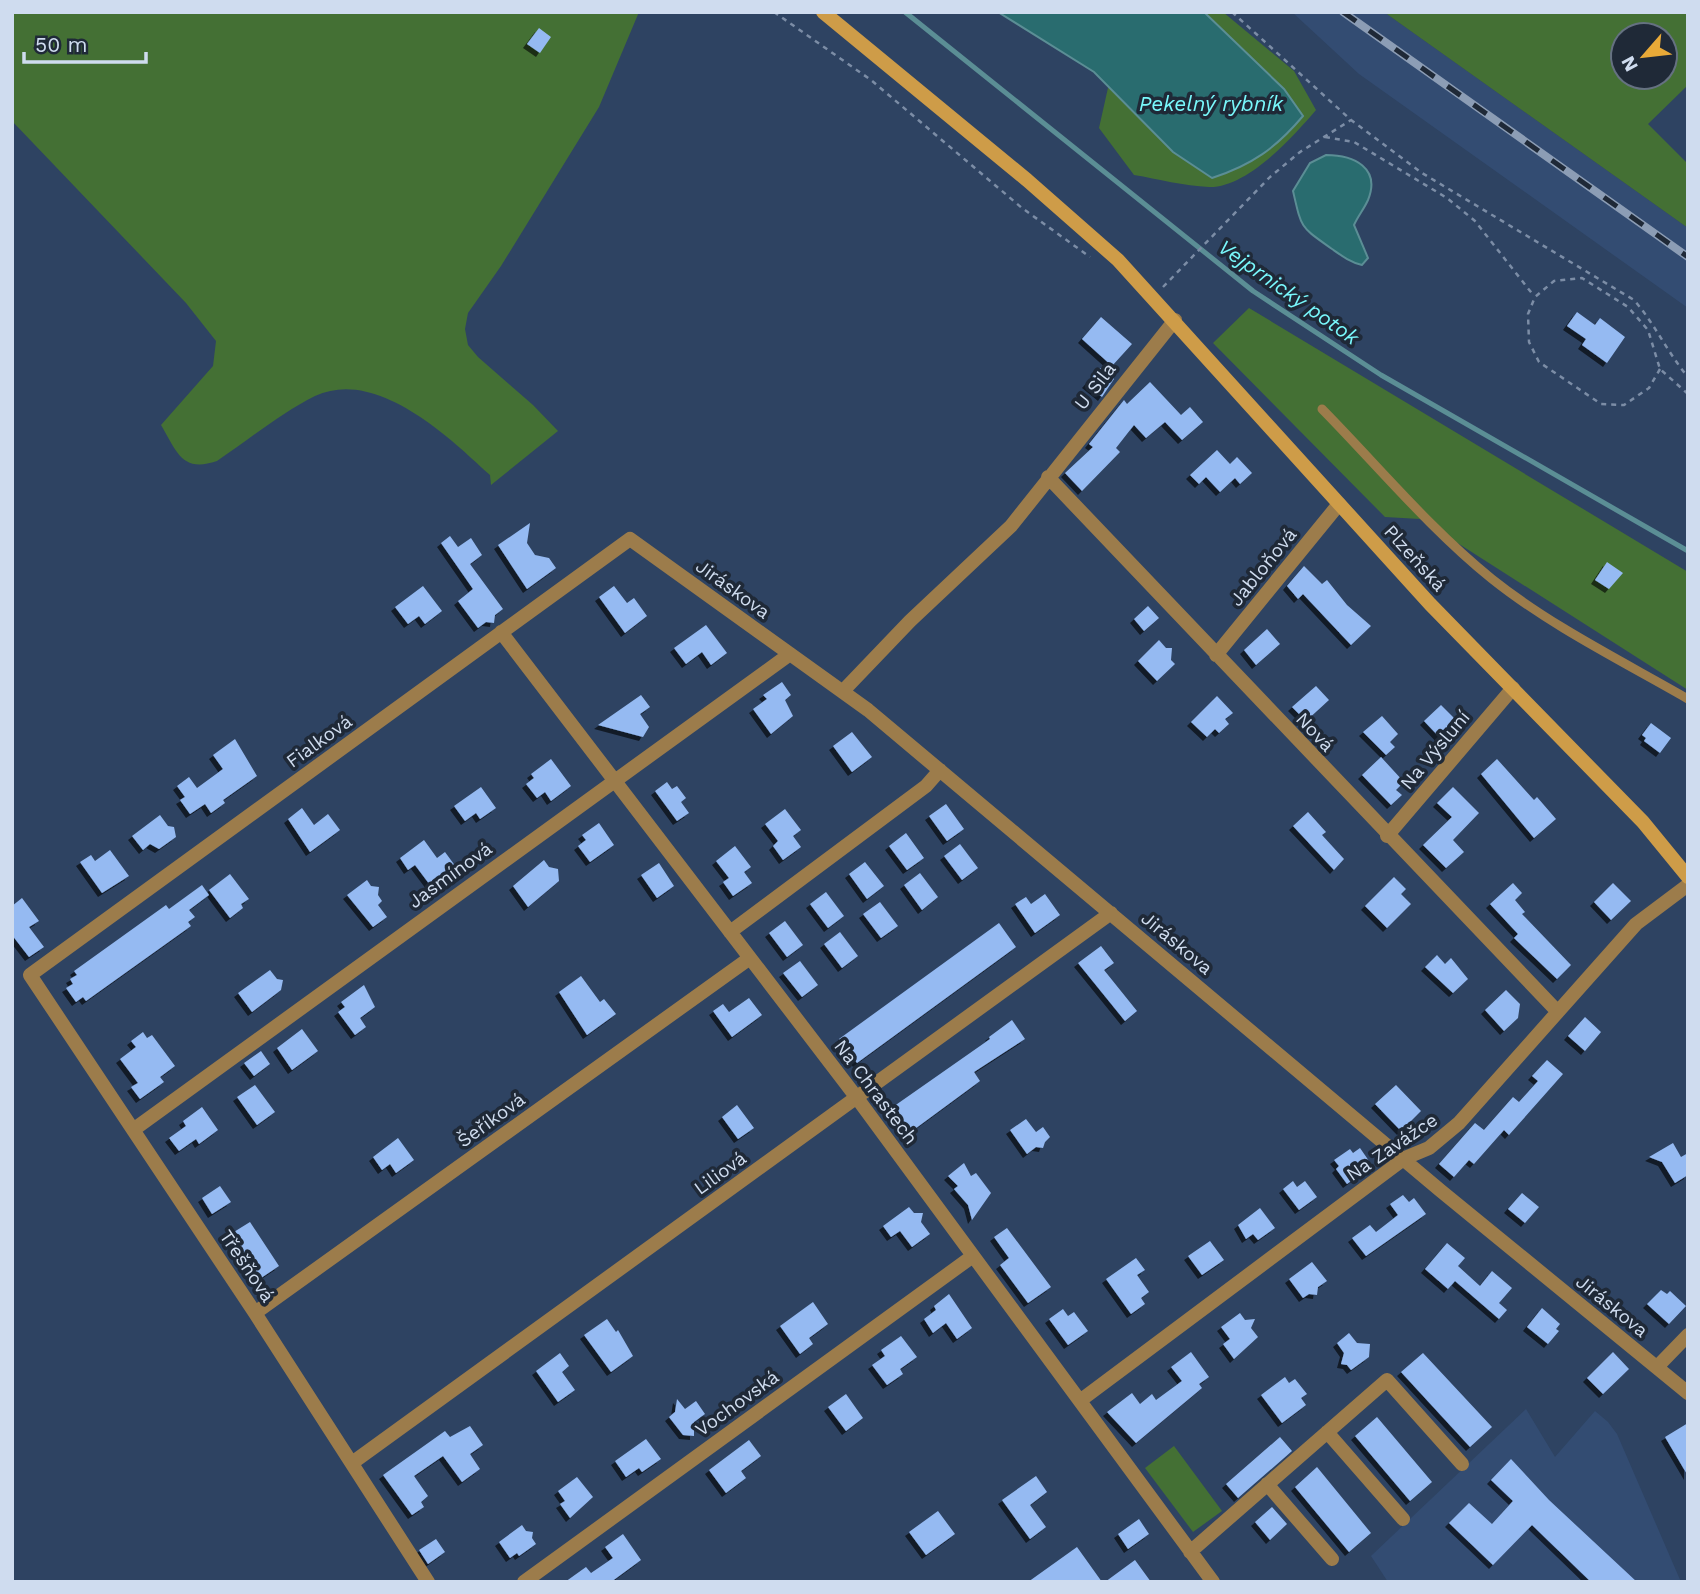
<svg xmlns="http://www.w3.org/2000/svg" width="1700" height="1594" font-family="'Work Sans',sans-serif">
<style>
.built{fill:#334c72}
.green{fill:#447034;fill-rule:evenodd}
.water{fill:#296c6f;stroke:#5b8e95;stroke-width:2}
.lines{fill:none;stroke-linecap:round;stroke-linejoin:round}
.stream{stroke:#5b8e95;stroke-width:5}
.building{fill:#95baf2;filter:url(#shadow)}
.path{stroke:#7c8da6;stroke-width:2.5;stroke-dasharray:5 5;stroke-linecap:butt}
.service{stroke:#9c7c4b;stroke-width:9}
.minor{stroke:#9c7c4b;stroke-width:14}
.secondary{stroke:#ce9c48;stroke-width:14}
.rail-casing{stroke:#8c9db5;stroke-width:8}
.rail{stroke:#1f2937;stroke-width:5;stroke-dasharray:16;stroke-linecap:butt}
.labels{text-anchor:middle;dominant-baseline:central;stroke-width:7;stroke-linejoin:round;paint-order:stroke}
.street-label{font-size:19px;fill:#cfdcef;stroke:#1f2937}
.water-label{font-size:21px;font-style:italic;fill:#79f8fc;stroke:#1f2937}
</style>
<defs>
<filter id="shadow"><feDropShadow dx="-4" dy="4" stdDeviation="0" flood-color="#0009"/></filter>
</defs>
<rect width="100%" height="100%" fill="#2e4362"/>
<!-- built -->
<path class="built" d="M1292,12H1384L1688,228V308L1359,74Z
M1526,1409L1555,1457L1595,1411L1608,1422L1617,1434L1681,1582H1388L1371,1556Z"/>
<!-- green -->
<path class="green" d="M12,12H639L599,107L501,266L468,313L465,329L468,345L478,357L533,405L558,431L491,485L490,475C449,437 376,367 315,396C281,413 248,440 217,461C182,473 177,452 161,425L213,366L216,341L186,303L12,121Z
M1125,12H1223L1294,71L1316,110C1293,137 1247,188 1209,187C1184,186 1158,179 1134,175L1099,128Z
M1384,12H1688V85L1648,124L1688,164V228ZM1665,35V77H1623V35Z
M1249,308L1688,572V690L1420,519L1385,517L1213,343Z
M1174,1446L1222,1511L1193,1532L1145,1468Z"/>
<!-- water -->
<path class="water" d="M998,12H1204L1284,89L1303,116C1276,148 1252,165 1212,178L1173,152L1094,72Z
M1326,155C1354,155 1381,168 1368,200C1364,209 1358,216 1354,225L1368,258L1362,265C1350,262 1342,256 1332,249C1300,226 1302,230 1293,191L1310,163Z"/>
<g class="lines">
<!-- stream -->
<path class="stream" d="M905,12L1253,291L1381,375L1688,551"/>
</g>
<!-- building -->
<path class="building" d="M539,28L551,37L540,53L527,44Z
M1577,312L1595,325L1600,318L1625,337L1607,363L1582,345L1586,339L1567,326Z
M1101,317L1132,344L1112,366L1082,339Z
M1100,368L1114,379L1102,397L1086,384Z
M1150,382L1181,415L1190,407L1203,422L1182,440L1165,422L1146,438L1134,425L1116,448L1120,452L1082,491L1065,473L1093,447L1089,444L1124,400L1127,404Z
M1217,450L1230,464L1237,457L1252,473L1240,484L1235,478L1220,492L1206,477L1199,484L1190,475Z
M530,523L527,543L535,555L549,558L556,568L527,589L498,545Z
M450,536L458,547L471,538L482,555L470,564L503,609L495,615L494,623L486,622L478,628L458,601L473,589L441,543Z
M1607,562L1623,573L1609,589L1595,580Z
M1304,566L1322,584L1327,580L1347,605L1371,626L1351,645L1303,594L1298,599L1287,586Z
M423,586L442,611L425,624L419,616L408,624L395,607Z
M614,586L627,603L634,598L647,616L625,633L599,597Z
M1148,606L1159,618L1144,631L1134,619Z
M706,625L727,653L711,665L702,652L686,664L674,648Z
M1267,629L1280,644L1256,665L1244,650Z
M1159,640L1166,648H1172L1171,660L1175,664L1157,681L1138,661Z
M782,682L791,695L785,700L793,716L771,734L753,709L767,699L763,695Z
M1316,686L1329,700L1306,721L1292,707Z
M641,695L650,707L640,714L649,727L643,737L598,725Z
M1217,696L1233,713L1225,719L1229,724L1219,733L1215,729L1207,737L1191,722Z
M1441,705L1457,721L1452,726L1456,730L1444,742L1424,721Z
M1382,716L1398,734L1390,742L1395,747L1386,755L1363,732Z
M1651,723L1671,738L1660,753L1644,741L1646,738L1642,735Z
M852,732L872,757L852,772L833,746Z
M235,739L257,776L223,800L225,803L211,813L205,804L190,814L180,800L185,797L177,786L189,777L197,788L223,769L213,755Z
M1381,757L1404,782L1396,790L1402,795L1391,805L1362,775Z
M551,759L571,786L551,801L545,792L537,798L526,784L534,778L531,774Z
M1497,759L1534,800L1537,797L1556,819L1534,838L1481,774Z
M667,782L672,789L677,786L686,798L681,802L689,813L677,821L655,791Z
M481,787L496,808L480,819L476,813L465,821L454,806Z
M1453,787L1479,813L1453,840L1464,852L1446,868L1423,845L1452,817L1437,803Z
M946,804L964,829L947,841L929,816Z
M302,808L314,825L328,814L340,830L310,852L288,819Z
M785,809L801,830L793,836L801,847L783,860L773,846L778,841L765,824Z
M1308,812L1326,832L1322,835L1344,859L1334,870L1293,826Z
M160,815L168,826L174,827L176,837L159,849L150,844L143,850L132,836Z
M599,823L614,845L590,862L578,846L586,840L582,835Z
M906,833L924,858L907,870L889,846Z
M424,840L437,858L445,852L456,867L446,873L445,880L439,879L430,885L415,865L408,870L400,858Z
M960,844L978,868L962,880L944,856Z
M735,846L751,867L744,872L752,883L733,896L723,882L729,878L716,861Z
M110,850L129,876L102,893L80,862L91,855L95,861Z
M544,860L549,867L558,869L559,881L528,907L513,886Z
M865,862L884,886L867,899L849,874Z
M659,863L674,886L657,898L641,875Z
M920,873L938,897L922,910L904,885Z
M230,874L249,899L241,904L243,908L230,918L209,890Z
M1394,877L1406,889L1401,894L1411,904L1387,928L1365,906Z
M367,880L371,886L379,887L378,895L382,901L378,905L387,917L373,927L347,895Z
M1513,883L1522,893L1515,900L1525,912L1522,914L1571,965L1557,979L1514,938L1518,934L1490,904Z
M1613,883L1631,901L1611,920L1594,902Z
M202,885L209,895L189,910L195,917L188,922L191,926L86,1001L83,997L76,1002L66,988L73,984L70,979L77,975L74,971L166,905L169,909Z
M826,892L844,916L828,928L810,904Z
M1045,894L1060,915L1035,933L1015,904L1026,897L1031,904Z
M22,898L39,921L29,927L44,947L29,957L12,935V906Z
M880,902L898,926L881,938L863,914Z
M785,921L803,945L787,957L769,933Z
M999,923L1016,947L857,1063L839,1039Z
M840,932L858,956L842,968L824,944Z
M1101,946L1114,963L1104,970L1137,1011L1125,1021L1078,963Z
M1437,955L1445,964L1451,958L1468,979L1453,993L1425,967Z
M800,961L818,985L802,997L783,973Z
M270,970L277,979L283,980L281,990L252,1012L238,993Z
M581,976L600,1002L604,999L616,1014L587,1035L559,992Z
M364,985L375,1007L360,1018L366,1027L355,1035L338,1012L345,1007L341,1002Z
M1506,990L1520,1004L1518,1018L1504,1031L1485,1010Z
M749,998L762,1015L732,1037L713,1011L723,1004L729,1012Z
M1585,1017L1601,1032L1585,1051L1568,1036Z
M1012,1020L1025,1039L974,1072L980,1081L908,1134L890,1109L990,1039L989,1037Z
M302,1029L318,1051L292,1070L277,1048Z
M143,1032L147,1038L152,1035L175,1066L160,1077L164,1082L140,1099L131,1087L138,1083L120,1059L136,1047L131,1041Z
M261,1051L270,1064L254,1076L244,1063Z
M1547,1060L1563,1074L1509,1135L1504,1130L1474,1164L1469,1160L1454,1177L1439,1164L1475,1123L1484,1130L1513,1097L1519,1102L1538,1081L1532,1076Z
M255,1085L275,1112L257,1125L237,1097Z
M1396,1085L1421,1111L1401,1131L1375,1104Z
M737,1105L754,1128L738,1139L722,1117Z
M202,1107L218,1130L199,1144L196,1139L179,1151L169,1138L186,1126L183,1121Z
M1026,1119L1036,1132L1043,1127L1050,1137L1045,1142L1043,1148L1036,1147L1027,1154L1010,1130Z
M398,1138L414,1160L396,1173L390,1164L382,1170L373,1157Z
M1673,1143L1681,1157L1688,1153V1175L1675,1183L1662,1162L1649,1157Z
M1360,1148L1369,1161L1362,1166L1366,1170L1347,1184L1336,1169L1339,1166L1334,1160L1350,1149L1353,1153Z
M964,1163L971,1176L976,1173L991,1193L972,1220L968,1205L954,1189L958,1186L948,1176Z
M1293,1181L1297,1187L1305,1181L1317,1197L1299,1210L1283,1189Z
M220,1186L231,1202L212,1214L202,1198Z
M1522,1193L1539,1207L1525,1223L1508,1209Z
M1403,1195L1409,1202L1414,1198L1426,1214L1366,1256L1352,1238L1370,1225L1376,1232L1398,1215L1390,1204Z
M909,1207L914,1213H923L921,1222L930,1234L912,1247L900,1231L891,1237L883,1226Z
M1260,1208L1275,1228L1258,1240L1253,1234L1246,1239L1238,1225Z
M250,1222L279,1266L258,1280L229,1235Z
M1007,1228L1051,1287L1028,1303L1000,1265L1009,1258L994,1237Z
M1210,1241L1224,1260L1202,1275L1188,1256Z
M1447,1243L1465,1258L1458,1266L1480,1286L1492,1271L1512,1288L1499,1303L1507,1310L1499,1319L1455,1281L1448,1289L1425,1269Z
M1136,1258L1145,1270L1137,1275L1149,1292L1141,1298L1145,1304L1131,1314L1106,1279Z
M1312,1262L1327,1281L1318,1287L1317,1295L1309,1294L1303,1298L1289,1279Z
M1661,1290L1667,1294L1670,1291L1686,1306L1669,1324L1647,1304Z
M949,1294L972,1328L957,1339L946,1323L933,1333L924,1319L936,1310L934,1306Z
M813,1302L828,1324L809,1338L813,1344L800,1354L780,1326Z
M1542,1308L1560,1324L1556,1329L1559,1331L1548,1344L1527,1327Z
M1063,1309L1068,1316L1074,1312L1088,1331L1068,1345L1049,1319Z
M1240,1313L1245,1320L1255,1319L1251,1328L1258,1337L1234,1359L1223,1344L1230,1339L1221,1327Z
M607,1319L616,1332L618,1330L633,1356L611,1372L584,1335Z
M1349,1333L1357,1343L1370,1344L1369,1357L1351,1370L1347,1365L1341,1364L1344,1353L1337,1343Z
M901,1336L917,1357L900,1369L903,1374L887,1385L872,1365L885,1356L881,1350Z
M1191,1352L1209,1377L1199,1384L1202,1388L1136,1443L1107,1412L1132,1393L1140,1404L1152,1394L1156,1400L1182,1381L1171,1367Z
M1613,1352L1629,1369L1603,1394L1587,1378Z
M560,1353L569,1366L562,1372L575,1390L558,1402L536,1371Z
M1423,1353L1492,1427L1470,1447L1401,1372Z
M1285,1377L1289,1383L1295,1379L1307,1394L1301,1398L1306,1405L1282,1423L1261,1395Z
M846,1394L863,1418L846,1431L828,1407Z
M677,1399L685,1409L696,1401L705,1414L694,1422V1436L683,1435L669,1417L675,1412Z
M1377,1417L1432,1482L1410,1501L1355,1436Z
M1688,1423V1476L1665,1437Z
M470,1426L483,1445L470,1454L480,1469L462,1482L443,1456L414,1476L428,1496L421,1502L424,1507L412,1515L383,1475L445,1431L450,1437Z
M1280,1437L1292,1451L1238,1498L1226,1484Z
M646,1439L661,1459L642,1472L639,1468L626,1477L615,1461Z
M749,1440L761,1456L741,1471L746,1478L726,1493L709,1470Z
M1511,1459L1549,1500L1637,1582H1591L1532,1525L1493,1565L1449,1523L1469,1503L1492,1524L1513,1501L1491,1480Z
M1317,1467L1371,1533L1349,1552L1295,1487Z
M1036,1476L1047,1492L1030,1505L1046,1527L1030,1539L1002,1500Z
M577,1477L593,1497L570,1518L560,1504L565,1501L558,1491Z
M1272,1507L1287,1524L1270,1540L1255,1522Z
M938,1511L955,1534L926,1555L909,1532Z
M1139,1519L1149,1534L1128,1549L1118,1534Z
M522,1525L526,1531L533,1532L532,1538L536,1544L519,1556L517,1553L510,1558L499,1542Z
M623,1534L641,1560L611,1582H565L586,1567L591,1573L613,1558L605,1547Z
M436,1539L445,1552L428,1564L419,1550Z
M1077,1547L1102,1582H1028Z
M1135,1560L1151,1582H1105Z"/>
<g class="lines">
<!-- path -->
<path class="path" d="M774,12L871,80L1022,208L1090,257
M1232,12L1351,120L1422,173L1634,300C1655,324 1667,352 1688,377
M1325,137L1354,142L1447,198L1475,221L1534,296
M1163,287L1270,177L1300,152L1351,120
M1660,369L1649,388L1624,405L1601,404L1539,362L1529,342L1528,314L1535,297L1554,281L1582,278L1628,307L1648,330L1660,369L1688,394"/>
<!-- service -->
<path class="service" d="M1322,409C1378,466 1430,529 1492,579C1551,626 1622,661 1688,699"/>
<!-- minor -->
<path class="minor" d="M1048,477L1557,1011
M501,632L857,1098L1213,1582
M1216,655L1339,504
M843,691L910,621L1011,526L1175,320
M1387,836L1513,688
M730,932L926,786L940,770
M133,1130L790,654
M255,1313L750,958
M1657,1367L1688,1335
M1081,1400L1405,1158L1429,1148L1459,1123L1636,924L1688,885
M1327,1432L1403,1519
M352,1463L1111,913
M1267,1484L1332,1559
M1190,1552L1387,1380L1462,1464
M428,1582L255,1313L30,975L630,539L868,710L1441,1191L1688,1393
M524,1582L973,1256"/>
<!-- secondary -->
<path class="secondary" d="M823,12L1027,180L1118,260L1430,604L1643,822L1688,877"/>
<!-- rail casing -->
<g class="rail-casing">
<path id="rail" d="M1343,12L1688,257"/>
</g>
<!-- rail -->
<use href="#rail" class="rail"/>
</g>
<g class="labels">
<!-- street labels -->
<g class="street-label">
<text transform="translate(1095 386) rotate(-52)">U Sila</text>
<text transform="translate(1415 558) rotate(48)">Plzeňská</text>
<text transform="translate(1263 567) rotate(-51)">Jabloňová</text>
<text transform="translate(733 589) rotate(36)">Jiráskova</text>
<text transform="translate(1315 732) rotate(47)">Nová</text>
<text transform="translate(319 741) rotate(-36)">Fialková</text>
<text transform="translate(1435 750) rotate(-50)">Na Výsluní</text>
<text transform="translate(450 875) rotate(-36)">Jasmínová</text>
<text transform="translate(1177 943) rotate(40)">Jiráskova</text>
<text transform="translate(876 1092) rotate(53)">Na Chrastech</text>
<text transform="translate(491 1120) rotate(-36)">Šeříková</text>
<text transform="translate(1392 1147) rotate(-34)">Na Zavážce</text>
<text transform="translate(720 1173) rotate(-36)">Liliová</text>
<text transform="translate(247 1266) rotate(56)">Třešňová</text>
<text transform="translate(1612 1306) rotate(39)">Jiráskova</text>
<text transform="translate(737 1403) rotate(-36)">Vochovská</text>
</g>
<!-- water labels -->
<g class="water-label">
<text x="1211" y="103">Pekelný rybník</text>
<text transform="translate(1289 292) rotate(35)">Vejprnický potok</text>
</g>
</g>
<!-- border -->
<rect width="1700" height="1594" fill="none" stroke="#cfdcef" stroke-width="28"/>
<!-- north arrow -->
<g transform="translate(1644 56) rotate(242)"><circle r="33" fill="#1f2937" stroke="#657181" stroke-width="2"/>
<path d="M0-5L12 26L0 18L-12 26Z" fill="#e9aa38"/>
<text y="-10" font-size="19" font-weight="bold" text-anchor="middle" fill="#cfdcef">N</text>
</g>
<!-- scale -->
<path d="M24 52v10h122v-10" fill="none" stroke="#cfdcef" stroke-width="3.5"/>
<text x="35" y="52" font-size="21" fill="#cfdcef" stroke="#1f2937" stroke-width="5" paint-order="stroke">50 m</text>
</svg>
